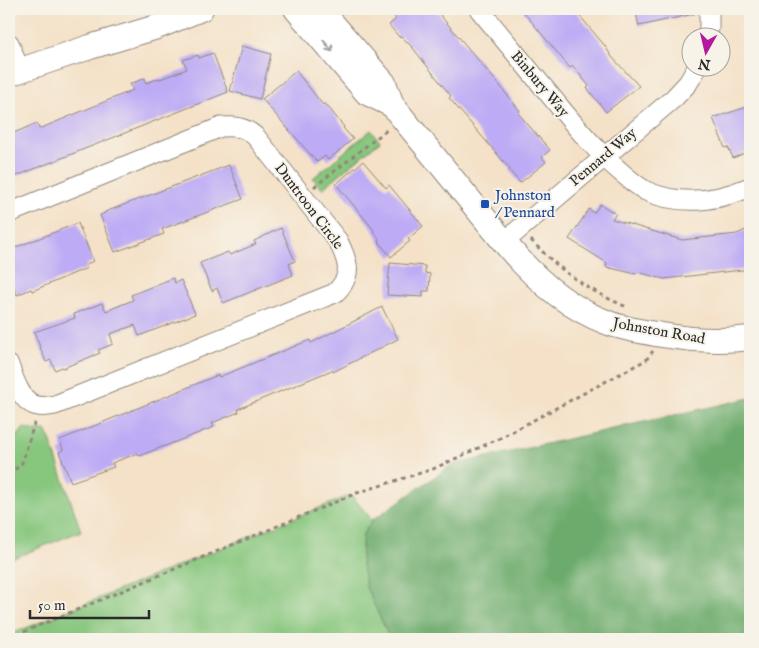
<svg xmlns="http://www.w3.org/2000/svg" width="759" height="648" font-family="'IM FELL English',serif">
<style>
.green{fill:#86c67d;stroke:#587854}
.forest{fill:#6cab6c;stroke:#4c6b4c}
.building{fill:#bdabf5}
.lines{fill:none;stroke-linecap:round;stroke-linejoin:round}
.minor-casing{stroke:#908679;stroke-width:21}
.tertiary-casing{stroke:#908679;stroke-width:26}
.path{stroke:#908679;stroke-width:3;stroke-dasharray:4 4;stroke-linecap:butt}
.minor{stroke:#fff;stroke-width:19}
.tertiary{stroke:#fff;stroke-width:24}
.oneway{stroke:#a0a0a0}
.transit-dot{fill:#1a4fb4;stroke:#f7f3e8;stroke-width:2}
.labels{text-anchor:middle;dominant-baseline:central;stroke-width:4;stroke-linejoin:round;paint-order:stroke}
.street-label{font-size:15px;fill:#2b2b2b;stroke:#f7f3e8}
.transit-label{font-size:15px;fill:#164399;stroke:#f7f3e8;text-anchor:start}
</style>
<rect width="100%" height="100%" fill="#f7f3e8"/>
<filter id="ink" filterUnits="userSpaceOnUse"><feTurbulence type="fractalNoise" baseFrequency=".02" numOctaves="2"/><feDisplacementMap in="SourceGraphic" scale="10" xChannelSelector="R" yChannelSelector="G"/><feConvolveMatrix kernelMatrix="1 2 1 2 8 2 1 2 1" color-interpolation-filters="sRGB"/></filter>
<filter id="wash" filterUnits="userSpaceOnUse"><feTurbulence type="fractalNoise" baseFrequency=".0096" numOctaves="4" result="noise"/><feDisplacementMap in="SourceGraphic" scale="20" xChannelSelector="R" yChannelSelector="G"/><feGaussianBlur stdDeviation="1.12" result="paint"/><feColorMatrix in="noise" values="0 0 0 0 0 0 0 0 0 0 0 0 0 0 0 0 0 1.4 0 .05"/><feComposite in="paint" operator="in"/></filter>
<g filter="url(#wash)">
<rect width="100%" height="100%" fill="#f4e1c7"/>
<!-- green -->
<path class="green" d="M371,130L380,141L322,189L313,178Z
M24,428L36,431H47L81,531L9,560V447Z
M351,495L372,520L363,534L361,559L366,587L390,639H9V635Z"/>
<!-- forest -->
<path class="forest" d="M750,398V639H390L366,587L361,559L363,534L372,520L452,465Z"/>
<g id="blocks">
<!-- building -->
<path class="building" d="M388,9H435L496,81L520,111L518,113L550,150L542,157L546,162L520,183L509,170L510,169L449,98L451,96L412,47L401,36L399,37L389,25L396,19Z
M521,9H574L605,46L612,57L639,86L606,112L587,88L589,86L573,66L570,68Z
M635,9H694V14L639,26Z
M242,46L271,54L260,99L230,91Z
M213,53L228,92L9,179V135L37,123L39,129L133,90L130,84L145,78L146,83L160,78V79L187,69L183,60L198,55L199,58Z
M296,71L323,105L325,103L344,127L343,128L353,139L328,160L325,156L317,162L262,99Z
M750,106V151L733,158L728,147L725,148L713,118Z
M363,161L386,188L389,185L423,226L408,239L410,241L391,257L378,241L379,239L373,231L374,230L336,184Z
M229,165L243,199L162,229L164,234L115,252L100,215L105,213V212Z
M600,204L616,214L612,219L682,240L737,234L750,228V269L664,279L637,272L636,274L606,267L607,263L569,239L589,209L594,213Z
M78,223L93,261L86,265L87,268L32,291L31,289L17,295L9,273V250Z
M281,228L295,261L289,264L293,275L223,303L217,288L212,291L200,263L228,252L230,255L256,244L254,241Z
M390,263L425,266V273L430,274L429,291H423V297L387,295Z
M173,278L175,283L181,280L195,314L139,336L135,325L110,334L113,344L98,350L100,353L63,368L62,367L55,370L51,360L46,362L34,332L75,318L74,314L102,303L106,311L133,300L131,295Z
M382,307L398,339L333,372L332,370L238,409L239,412L212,423L214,427L139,456L138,453L112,463L114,467L71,482L59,452L63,450L60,440L218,375L219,377L310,340L311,343Z"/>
</g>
</g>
<g filter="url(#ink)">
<use href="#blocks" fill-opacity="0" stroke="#908679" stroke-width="1"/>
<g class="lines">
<!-- minor casing -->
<g class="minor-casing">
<path id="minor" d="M479,9C504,39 529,70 554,100C575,126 596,151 622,173C629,179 637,186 646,191C680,206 717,201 750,187
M707,38L709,28V9
M9,43L19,69
M9,213L221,127C236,126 245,127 256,137L338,241C348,261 354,275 335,293L55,405C50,406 43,407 38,406C21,403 14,379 9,365
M504,242L674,98L688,83L697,68"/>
</g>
<!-- tertiary casing -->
<g class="tertiary-casing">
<path id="tertiary" d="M296,9L367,93L392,105
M320,9L384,83L392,105L504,242C531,275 566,307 606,322C623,329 644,332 662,335C692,340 720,342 750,338
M9,74L90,47L157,27L201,9"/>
</g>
<!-- path -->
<path class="path" d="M314,187L388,129
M531,240C560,271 587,290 627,307
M9,475L22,463L35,421
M9,638L357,493L433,469L500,438L646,360L653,351"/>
<!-- minor -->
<use href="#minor" class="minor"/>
<!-- tertiary -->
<use href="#tertiary" class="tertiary"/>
</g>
<!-- one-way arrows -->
<defs><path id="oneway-shaft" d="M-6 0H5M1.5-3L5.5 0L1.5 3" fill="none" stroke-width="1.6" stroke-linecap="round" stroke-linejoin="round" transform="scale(1.25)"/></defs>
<use class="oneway" href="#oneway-shaft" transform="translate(328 46) rotate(50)"/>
</g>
<!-- markers -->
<rect class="transit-dot" x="480" y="199" width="10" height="10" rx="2.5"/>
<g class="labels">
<!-- street labels -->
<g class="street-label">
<text transform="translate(540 84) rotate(50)">Binbury Way</text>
<text transform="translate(603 157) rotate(-40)">Pennard Way</text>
<text transform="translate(309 206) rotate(53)">Duntroon Circle</text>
<text transform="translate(659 331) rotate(10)">Johnston Road</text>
</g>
<!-- transit labels -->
<g class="transit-label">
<text x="495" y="195">Johnston<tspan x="495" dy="17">/ Pennard</tspan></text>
</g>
</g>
<!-- margin -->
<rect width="759" height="648" fill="none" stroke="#f7f3e8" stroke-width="30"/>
<!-- north arrow -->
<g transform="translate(706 52) rotate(188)"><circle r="24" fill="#f7f3e8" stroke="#a5a39c"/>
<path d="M0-4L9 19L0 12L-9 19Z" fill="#b5179e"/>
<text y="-8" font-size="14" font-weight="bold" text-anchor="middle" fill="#2b2b2b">N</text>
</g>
<!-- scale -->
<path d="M30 610v8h119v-8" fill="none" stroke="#2b2b2b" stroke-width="2.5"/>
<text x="38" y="610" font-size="15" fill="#2b2b2b" stroke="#f7f3e8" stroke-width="4" paint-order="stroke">50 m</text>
</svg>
